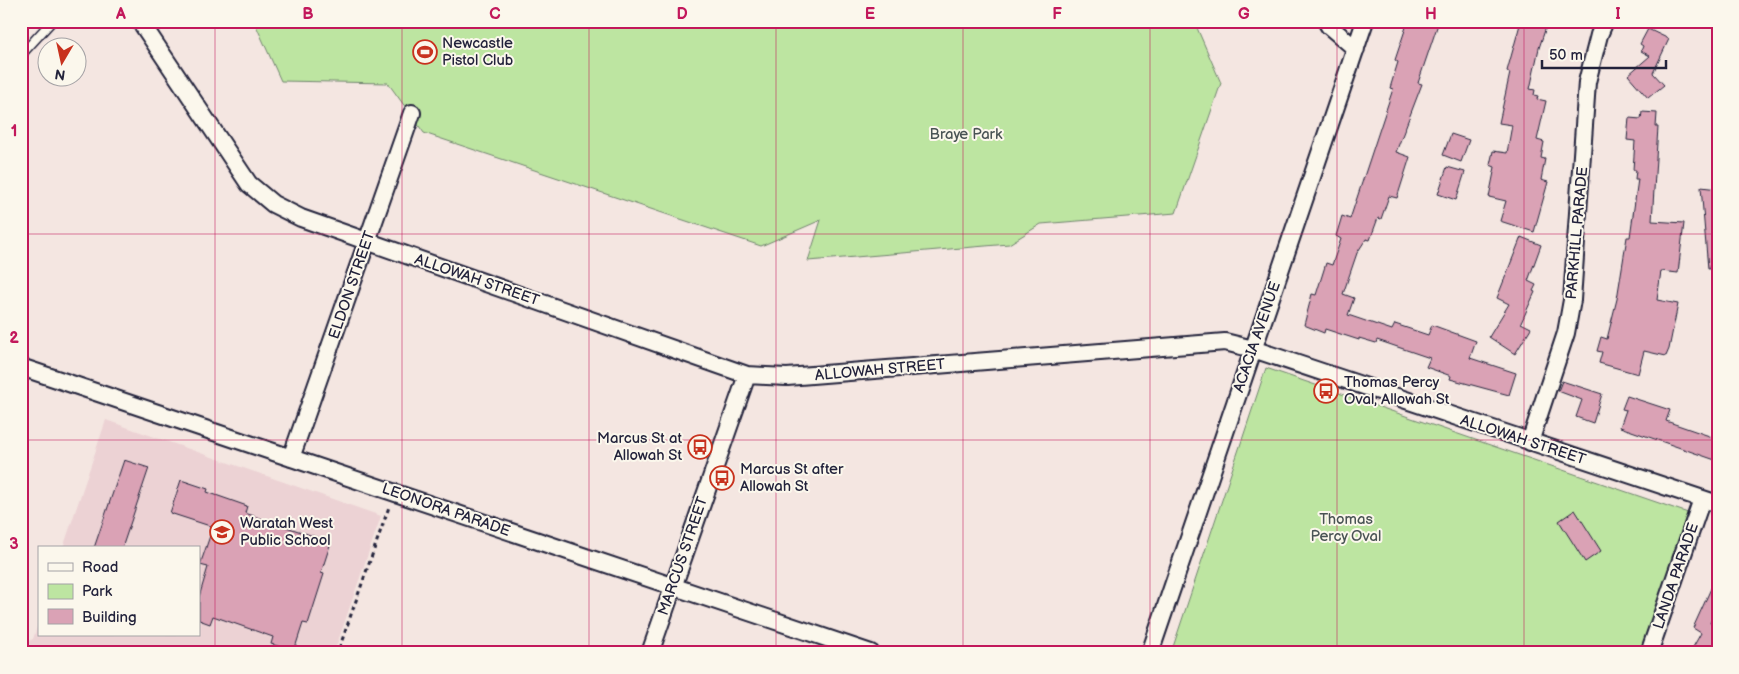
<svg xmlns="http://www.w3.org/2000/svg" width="1739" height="674" font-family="'Balsamiq Sans',sans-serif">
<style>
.built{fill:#ecd2d4}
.green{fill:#bde5a1;stroke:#70846e}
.building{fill:#daa2b5;stroke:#22223b}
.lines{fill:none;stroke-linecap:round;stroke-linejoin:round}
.service-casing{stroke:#22223b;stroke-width:11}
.minor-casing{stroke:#22223b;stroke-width:20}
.path{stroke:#22223b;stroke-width:3;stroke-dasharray:4 4;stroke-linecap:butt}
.service{stroke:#fbf7ec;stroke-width:8}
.minor{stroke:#fbf7ec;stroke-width:16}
.grid{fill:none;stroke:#c2185b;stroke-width:1;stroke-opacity:0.55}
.labels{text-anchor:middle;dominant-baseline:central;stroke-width:4;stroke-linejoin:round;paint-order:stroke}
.poi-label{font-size:15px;fill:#22223b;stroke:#fbf7ec;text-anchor:start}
.park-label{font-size:15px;fill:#495354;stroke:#fbf7ec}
.street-label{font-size:15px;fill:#22223b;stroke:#fbf7ec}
.neatline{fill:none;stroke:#c2185b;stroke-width:2}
.grid-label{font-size:16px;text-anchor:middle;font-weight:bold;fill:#c2185b}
</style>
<rect width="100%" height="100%" fill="#f4e6e1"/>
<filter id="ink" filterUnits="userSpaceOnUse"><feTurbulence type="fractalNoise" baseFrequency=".02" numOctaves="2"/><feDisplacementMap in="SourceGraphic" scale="10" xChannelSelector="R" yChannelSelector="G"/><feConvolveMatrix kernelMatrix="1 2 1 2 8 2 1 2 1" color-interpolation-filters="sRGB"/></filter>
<g filter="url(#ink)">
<!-- built -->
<path class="built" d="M106,420L381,516L334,653H21V644L33,639L39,621V635H199V548H63Z"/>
<!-- green -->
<path class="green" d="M254,21H1194L1221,83L1176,213L1041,224L1009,244L808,261L821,220L761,246L424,133L388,83L281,81Z
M1266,368L1688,513L1641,653H1171Z"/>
<!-- building -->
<path class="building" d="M1408,21H1439L1418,83L1422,84L1396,152L1410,157L1397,198L1389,196L1381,219L1378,218L1370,240L1366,239L1357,253L1343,294L1354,298L1348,315L1392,330L1395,324L1428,335L1432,325L1476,341L1470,358L1516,373L1509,395L1450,379L1451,376L1426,367L1430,358L1377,340L1376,343L1359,338V340L1325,329L1324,333L1304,325L1312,294L1316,295L1326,263L1332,265L1341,239L1336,236L1342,216L1350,219L1393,89L1390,88L1398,62L1395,60Z
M1521,21H1548L1539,48L1530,89L1535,90L1534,95L1538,96L1537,99L1546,101L1537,140L1544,142L1541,158L1545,159L1541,180L1548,182L1534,232L1500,221L1506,201L1489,197L1495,167L1490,165L1493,151L1507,153L1512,125L1499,123L1510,73L1507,71Z
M1648,29L1669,39L1653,73L1664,85L1648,98L1628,75L1650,56L1641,51L1643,46L1640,44Z
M1642,112L1657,113L1656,127H1658L1652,221L1684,223L1678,273L1661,271L1657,300L1678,304L1669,349L1666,356L1644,351L1638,374L1599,363L1602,352L1597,351L1601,337L1607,339L1617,299L1627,237H1630L1638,179H1635L1636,170H1633L1635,141L1627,140L1629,118L1641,119Z
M1451,134L1469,140L1461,162L1443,155Z
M1447,167L1465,172L1456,200L1438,194Z
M1701,187L1718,189V268L1708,269Z
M1521,237L1541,245L1528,281L1536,285L1533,291L1535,292L1521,323L1531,328L1515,354L1489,337L1509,304L1497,298Z
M1562,381L1602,394L1593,423L1576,417L1582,400L1558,391Z
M1627,396L1670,410L1666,421L1718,439V461L1620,427L1626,410L1622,409Z
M124,460L149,468L122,548H94Z
M181,480L208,489L207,492L247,506L245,513L331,542L321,573L324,574L308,624L303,623L294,651L271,644L273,637L213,616L210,624L199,620V597L208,567L200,565L213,527L170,513Z
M1575,510L1601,551L1585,562L1559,521Z
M1718,573V605L1710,623L1718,628V653H1699L1692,649L1701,633L1693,628Z"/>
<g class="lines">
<!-- service casing -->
<g class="service-casing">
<path id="service" d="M21,55L52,21"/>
</g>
<!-- minor casing -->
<g class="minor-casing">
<path id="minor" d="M140,21L249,184L273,204L301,218L747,375L787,377L1225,342L1253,349L1718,504
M1326,21L1329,26L1356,49
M21,367L871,653
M1530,442L1566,333L1572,300L1587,82L1599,35L1605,21
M291,458L412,113
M650,653L747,375
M1150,653L1365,21
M1649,653L1702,499"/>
</g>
<!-- path -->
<path class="path" d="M347,653L340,646L389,507"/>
<!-- service -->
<use href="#service" class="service"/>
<!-- minor -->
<use href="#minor" class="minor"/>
</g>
</g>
<!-- grid -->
<path class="grid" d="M215,21V653M402,21V653M589,21V653M776,21V653M963,21V653M1150,21V653M1337,21V653M1524,21V653M21,234H1718M21,440H1718"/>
<!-- icons -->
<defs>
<g id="stadium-ring" transform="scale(1.25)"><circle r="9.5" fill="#fbf7ec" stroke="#c8321e" stroke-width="1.5"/><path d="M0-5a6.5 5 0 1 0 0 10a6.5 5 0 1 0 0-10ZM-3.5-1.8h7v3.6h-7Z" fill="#c8321e"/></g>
<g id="bus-ring" transform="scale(1.25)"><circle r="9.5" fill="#fbf7ec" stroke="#c8321e" stroke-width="1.5"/><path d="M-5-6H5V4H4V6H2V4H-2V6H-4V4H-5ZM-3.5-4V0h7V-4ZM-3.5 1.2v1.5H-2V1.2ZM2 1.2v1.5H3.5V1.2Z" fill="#c8321e"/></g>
<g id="school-ring" transform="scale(1.25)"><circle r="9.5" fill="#fbf7ec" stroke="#c8321e" stroke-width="1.5"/><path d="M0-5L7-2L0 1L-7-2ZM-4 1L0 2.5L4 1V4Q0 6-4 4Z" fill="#c8321e"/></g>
</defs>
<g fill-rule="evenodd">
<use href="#stadium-ring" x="425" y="52"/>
<use href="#bus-ring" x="1326" y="391"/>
<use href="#bus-ring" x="700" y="447"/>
<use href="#bus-ring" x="722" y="478"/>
<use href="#school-ring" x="222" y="532"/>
</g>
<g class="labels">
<!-- poi labels -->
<g class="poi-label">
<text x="442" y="43">Newcastle<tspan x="442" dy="17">Pistol Club</tspan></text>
<text x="1344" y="382">Thomas Percy<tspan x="1344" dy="17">Oval, Allowah St</tspan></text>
<text x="682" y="438" text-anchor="end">Marcus St at<tspan x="682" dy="17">Allowah St</tspan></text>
<text x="740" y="469">Marcus St after<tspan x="740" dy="17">Allowah St</tspan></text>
<text x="240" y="523">Waratah West<tspan x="240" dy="17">Public School</tspan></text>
</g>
<!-- park labels -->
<g class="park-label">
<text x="966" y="134">Braye Park</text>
<text x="1346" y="519">Thomas<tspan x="1346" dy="17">Percy Oval</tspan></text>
</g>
<!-- street labels -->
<g class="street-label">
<text transform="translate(1577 233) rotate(-85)">PARKHILL PARADE</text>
<text transform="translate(477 280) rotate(19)">ALLOWAH STREET</text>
<text transform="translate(352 285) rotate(-71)">ELDON STREET</text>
<text transform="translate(1257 337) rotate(-71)">ACACIA AVENUE</text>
<text transform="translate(880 370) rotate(-5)">ALLOWAH STREET</text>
<text transform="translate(1523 440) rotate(18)">ALLOWAH STREET</text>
<text transform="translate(446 510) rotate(19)">LEONORA PARADE</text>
<text transform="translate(683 556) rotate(-71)">MARCUS STREET</text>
<text transform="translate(1676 576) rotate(-71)">LANDA PARADE</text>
</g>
</g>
<!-- margin -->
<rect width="1739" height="674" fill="none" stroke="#fbf7ec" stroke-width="55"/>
<!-- legend -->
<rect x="38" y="546" width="162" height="90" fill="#fbf7ec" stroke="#a4a2a5"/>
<rect x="48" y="563" width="25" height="8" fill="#fbf7ec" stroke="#a4a2a5"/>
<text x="82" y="572" font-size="15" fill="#22223b">Road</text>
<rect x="48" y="584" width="25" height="15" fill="#bde5a1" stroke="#a4a2a5"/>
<text x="82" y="596" font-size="15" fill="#22223b">Park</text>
<rect x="48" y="609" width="25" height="15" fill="#daa2b5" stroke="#a4a2a5"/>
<text x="82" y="622" font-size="15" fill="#22223b">Building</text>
<!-- north arrow -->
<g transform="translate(62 62) rotate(189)"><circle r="24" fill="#fbf7ec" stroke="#a4a2a5"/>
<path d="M0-4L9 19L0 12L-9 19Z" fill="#c8321e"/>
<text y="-8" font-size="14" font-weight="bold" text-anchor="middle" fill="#22223b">N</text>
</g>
<!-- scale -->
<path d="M1542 60v8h124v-8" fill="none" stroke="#22223b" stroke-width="2.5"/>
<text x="1549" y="60" font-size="15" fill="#22223b" stroke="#fbf7ec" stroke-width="4" paint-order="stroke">50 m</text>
<rect x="28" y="28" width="1684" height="618" class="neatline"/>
<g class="grid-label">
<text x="121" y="19">A</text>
<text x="308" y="19">B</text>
<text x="495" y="19">C</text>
<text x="682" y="19">D</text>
<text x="870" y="19">E</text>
<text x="1057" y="19">F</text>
<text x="1244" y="19">G</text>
<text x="1431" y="19">H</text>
<text x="1618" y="19">I</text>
<text x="14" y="136">1</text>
<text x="14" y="343">2</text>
<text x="14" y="549">3</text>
</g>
</svg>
